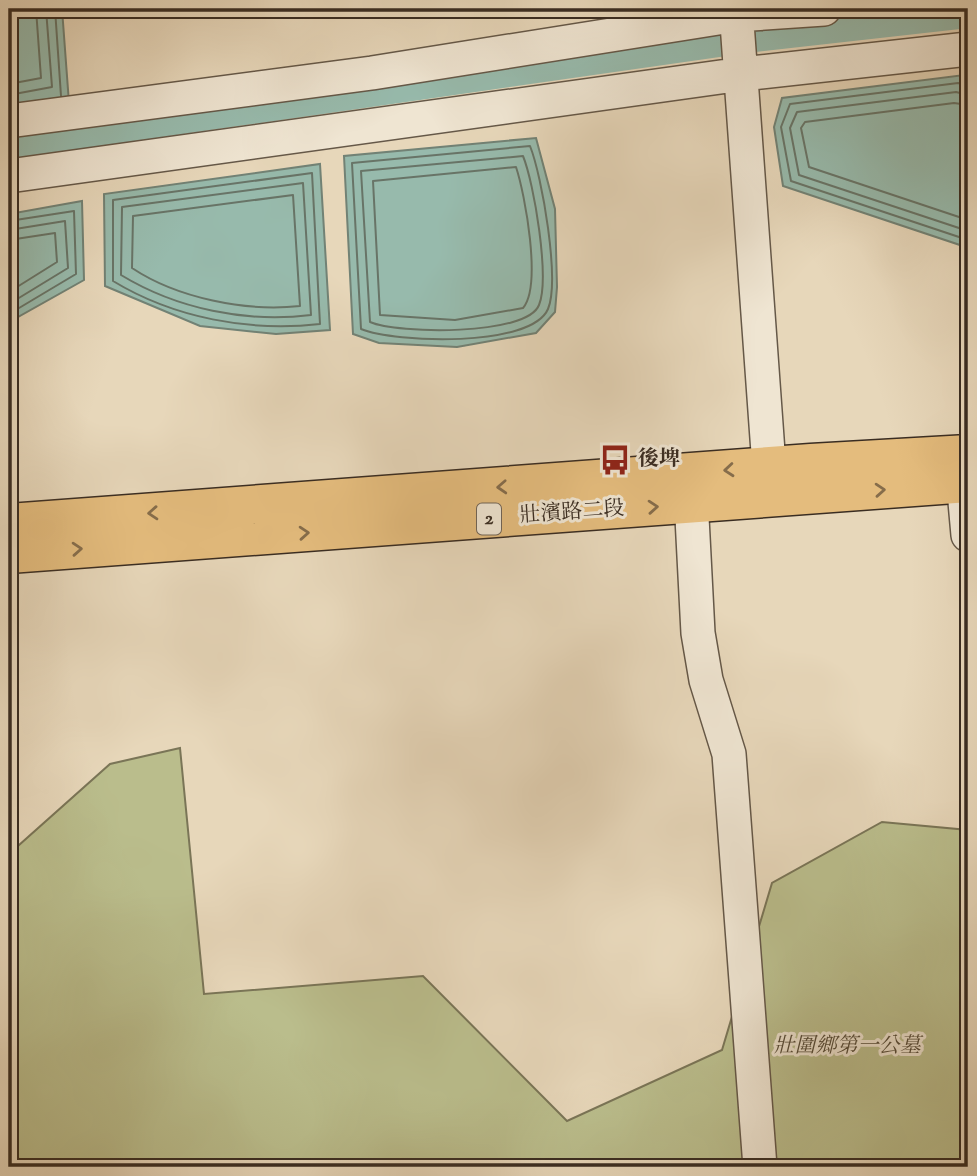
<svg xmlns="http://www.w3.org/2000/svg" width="977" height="1176" font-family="'Sorts Mill Goudy','Noto Serif TC',serif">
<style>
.green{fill:#babd8c;stroke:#7a7557;stroke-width:2}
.water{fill:#97baac;stroke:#728275;stroke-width:2}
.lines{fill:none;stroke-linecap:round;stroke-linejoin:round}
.shore{stroke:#687467;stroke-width:2}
.canal{stroke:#97baac;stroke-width:24}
.minor-casing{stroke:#655848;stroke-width:36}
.major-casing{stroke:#3a2d22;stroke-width:41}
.path{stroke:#3a2d22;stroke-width:4.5;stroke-dasharray:2 3.5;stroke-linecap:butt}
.minor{stroke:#efe5d2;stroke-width:33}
.major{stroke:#e4bc7d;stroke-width:38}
.oneway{stroke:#866d4b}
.labels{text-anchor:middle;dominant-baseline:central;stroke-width:6;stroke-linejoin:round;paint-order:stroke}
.shield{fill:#efe5d2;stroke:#706457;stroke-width:2}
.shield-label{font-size:19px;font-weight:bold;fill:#3a2d22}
.poi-label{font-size:21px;font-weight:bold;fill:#3a2d22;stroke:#efe5d2;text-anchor:start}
.street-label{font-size:21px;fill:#3a2d22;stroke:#efe5d2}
.park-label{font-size:21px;font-style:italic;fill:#544a37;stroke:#efe5d2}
</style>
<rect width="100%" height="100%" fill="#e7d7ba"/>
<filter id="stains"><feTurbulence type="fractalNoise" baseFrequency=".00286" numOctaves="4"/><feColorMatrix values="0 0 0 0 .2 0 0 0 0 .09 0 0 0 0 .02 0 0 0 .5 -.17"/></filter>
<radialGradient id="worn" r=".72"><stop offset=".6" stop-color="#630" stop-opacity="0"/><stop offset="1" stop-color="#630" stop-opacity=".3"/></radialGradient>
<!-- green -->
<path class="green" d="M180,748L204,994L423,976L567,1121L722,1050L772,883L882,822L968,830V1167H9V854L110,764Z"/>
<!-- water -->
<path class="water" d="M9,9H62L69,103L9,110Z
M964,75L968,87L966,247L783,186L774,127L782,98Z
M536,138L555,209L557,287L555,312L536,333L457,347L379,343L353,334L344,156Z
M320,164L330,330L276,334L200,326L105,286L104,194Z
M82,201L84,280L9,322V214Z"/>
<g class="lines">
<!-- shore -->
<path class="shore" d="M55,9L61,96
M9,84L41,78L36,9
M968,86L958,83L790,104L781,127L791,181L968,240
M9,95L52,87L46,9
M968,95L956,92L797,112L790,128L799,175L968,231
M968,105L954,103L805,122L801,128L809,167L968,220
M530,146C542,176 560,280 548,309C531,348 395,343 361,329L352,163Z
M523,156C534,183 550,278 539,305C527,336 397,334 370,322L361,171Z
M516,167C525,194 542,286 523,308L455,320L380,315L373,181Z
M312,173L320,324C249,332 174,318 113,281V200Z
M303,183L311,315C246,323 177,309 121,275L122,207Z
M293,195L300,306C246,312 177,298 132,268L133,216Z
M9,221L74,211L76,274L9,314
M9,230L65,221L68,268L9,304
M9,240L55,233L57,262L9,292"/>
<!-- canal -->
<path class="canal" d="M9,147L746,41L968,16"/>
<!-- minor casing -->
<g class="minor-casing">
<path id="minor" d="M736,9L769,466
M9,121L372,73L737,15L824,9
M9,176L742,74L968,49
M961,457L968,535
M690,479L698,633L706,680L729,754L760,1167"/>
</g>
<!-- major casing -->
<g class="major-casing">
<path id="major" d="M9,523L811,463L968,454
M9,554L968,483"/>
</g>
<!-- path -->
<path class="path" d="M9,1153L28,1167"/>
<!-- minor -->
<use href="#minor" class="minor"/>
<!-- major -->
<use href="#major" class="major"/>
</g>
<!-- one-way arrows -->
<defs><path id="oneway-chevron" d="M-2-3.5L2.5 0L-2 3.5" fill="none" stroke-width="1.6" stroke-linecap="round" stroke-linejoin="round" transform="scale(1.75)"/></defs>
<g class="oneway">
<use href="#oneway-chevron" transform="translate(729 470) rotate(175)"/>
<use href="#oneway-chevron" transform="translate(502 487) rotate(177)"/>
<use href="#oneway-chevron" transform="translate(880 490) rotate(-4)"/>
<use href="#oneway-chevron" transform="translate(653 507) rotate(-4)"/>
<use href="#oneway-chevron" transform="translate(153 513) rotate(176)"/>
<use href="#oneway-chevron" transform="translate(304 533) rotate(-4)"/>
<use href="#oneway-chevron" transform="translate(77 549) rotate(-4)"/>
</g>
<!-- icons -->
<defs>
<g id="bus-bare" transform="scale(2.415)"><path d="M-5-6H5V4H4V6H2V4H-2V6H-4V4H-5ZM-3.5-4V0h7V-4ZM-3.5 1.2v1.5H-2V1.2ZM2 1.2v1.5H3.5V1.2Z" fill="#8f2418" stroke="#efe5d2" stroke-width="2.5" paint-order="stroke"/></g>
</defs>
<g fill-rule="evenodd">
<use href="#bus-bare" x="615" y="460"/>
</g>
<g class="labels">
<!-- shield labels -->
<rect class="shield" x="477" y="503.5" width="24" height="31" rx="5"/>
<g class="shield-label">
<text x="489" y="519">2</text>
</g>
<!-- poi labels -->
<g class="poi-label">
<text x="638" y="460">後埤</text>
</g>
<!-- street labels -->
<g class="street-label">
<text transform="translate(572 513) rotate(-4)">壯濱路二段</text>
</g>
<!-- park labels -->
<g class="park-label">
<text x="847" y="1047">壯圍鄉第一公墓</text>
</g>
</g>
<!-- margin -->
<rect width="977" height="1176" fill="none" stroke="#e7d7ba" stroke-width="35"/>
<rect x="10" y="10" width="956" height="1155" fill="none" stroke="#3a2d22" stroke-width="3.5"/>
<rect x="18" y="18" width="942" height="1141" fill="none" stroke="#3a2d22" stroke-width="2"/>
<rect width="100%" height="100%" filter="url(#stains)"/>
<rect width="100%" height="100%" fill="url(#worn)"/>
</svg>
